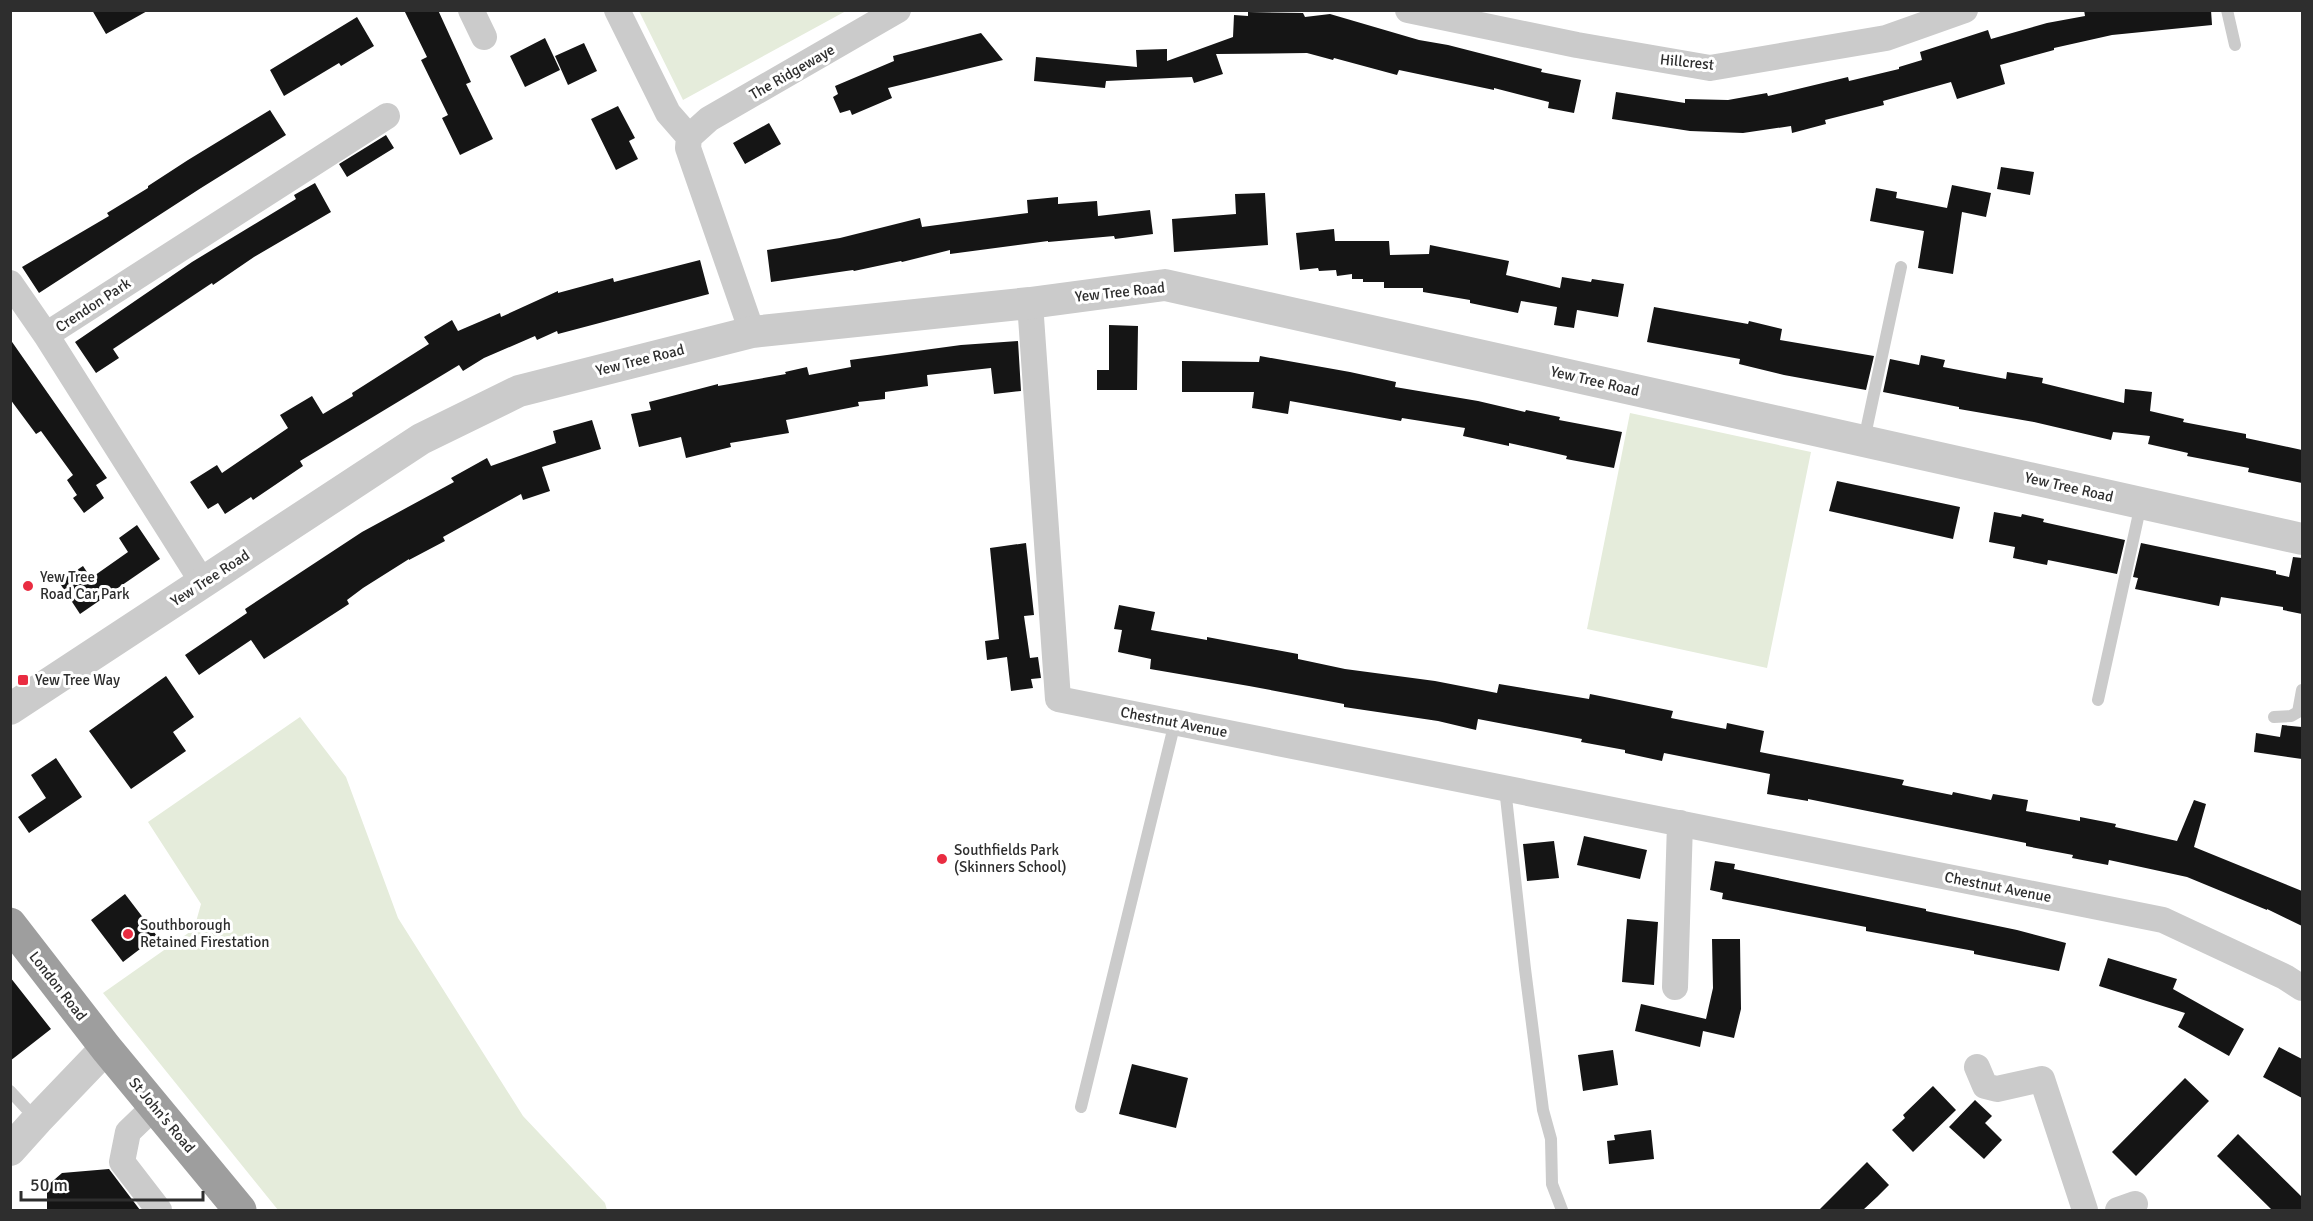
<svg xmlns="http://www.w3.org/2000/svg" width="2313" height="1221" font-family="Signika,sans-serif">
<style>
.green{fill:#e5ecdb}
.building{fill:#151515}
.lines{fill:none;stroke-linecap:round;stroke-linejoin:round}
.service{stroke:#cbcbcb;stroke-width:12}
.minor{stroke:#cbcbcb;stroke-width:26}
.tertiary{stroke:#cbcbcb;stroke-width:32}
.trunk{stroke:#9e9e9e;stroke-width:33}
.poi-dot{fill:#e92c41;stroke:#fff;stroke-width:2}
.labels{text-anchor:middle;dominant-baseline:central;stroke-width:6;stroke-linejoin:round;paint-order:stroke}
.street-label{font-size:15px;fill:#2e2e2e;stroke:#fff}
.poi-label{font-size:15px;fill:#2e2e2e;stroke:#fff;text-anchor:start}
</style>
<rect width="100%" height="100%" fill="#fff"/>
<!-- green -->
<path class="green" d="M639,11H846L683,100Z
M1630,413L1811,452L1767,668L1587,629Z
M300,717L346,777L398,918L523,1116L605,1203L607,1210H278L103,993L194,929L201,904L148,822Z"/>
<!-- building -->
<path class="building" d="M92,10H149L106,34Z
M404,10H438L471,82L466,84L493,139L460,155L442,118L448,115L421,60L427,57Z
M2084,10H2211L2212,25L2112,35L2054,48V50L2000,65L2005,84L1957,99L1951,82L1883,101L1884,105L1825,120L1826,124L1792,133L1791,126L1743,133L1690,131L1612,119L1616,92L1685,103V99L1728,100L1767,93L1768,96L1848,77L1849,81L1899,69V67L1922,60L1920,52L1988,30L1991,39L2047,23L2085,16Z
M1248,12L1303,13L1305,17L1330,14L1419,40L1448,45L1542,69L1541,72L1581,80L1574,113L1548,108L1549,102L1494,88V90L1399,70L1397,75L1334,58L1333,60L1307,53L1216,54L1223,74L1194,83L1192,77L1106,81L1105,88L1034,81L1036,57L1137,67L1136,50L1167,49V61L1233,37L1234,15L1248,16Z
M357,17L374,46L341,66L339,63L284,96L270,70Z
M981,33L1003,60L888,88L892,98L852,115L850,110L840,113L833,97L838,94L835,86L894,61L893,56Z
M545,38L560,70L525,87L510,56Z
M584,43L597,71L568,85L555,56Z
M618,106L635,138L629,141L638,159L616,170L591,119Z
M270,110L286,135L201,188L39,293L22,267L109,216L107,213L148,188V186L188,160Z
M769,123L781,144L745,164L733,143Z
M386,135L394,148L347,177L339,164Z
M2001,167L2034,172L2030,195L1997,189Z
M315,183L331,212L254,257L213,285L212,283L113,349L119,358L96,373L75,342L192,262L296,199L294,195Z
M1952,185L1991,193L1986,217L1962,212L1953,274L1918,268L1924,231L1870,221L1876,188L1897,192L1896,198L1947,208Z
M1265,193L1268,245L1174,252L1172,219L1236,214L1235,194Z
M1058,197V204L1097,201L1098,216L1150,210L1153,234L1115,239L1114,236L1048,242V241L950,254V250L902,262L901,261L854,271L853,270L771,282L767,250L840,238L920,218L922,227L1028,213L1027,200Z
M1334,229L1335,241H1389L1390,255L1429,254L1430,245L1509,261L1506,275L1560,288L1562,277L1591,282L1592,279L1624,284L1618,317L1577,310L1574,328L1554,325L1557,307L1521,301L1518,313L1470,303V300L1423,292V288H1384V282H1363V279H1352V274L1337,276L1336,270L1319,271L1318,268L1300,270L1296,233Z
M700,260L709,294L558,334L557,331L537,340L535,336L484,358L463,371L459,365L300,461L303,466L253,500L251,497L225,514L218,503L208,509L190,482L217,465L222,473L288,428L280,415L312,396L323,414L353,396L352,393L429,344L424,337L452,320L458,331L500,313L501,317L558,291V293L613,278L614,282Z
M1654,307L1748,324L1749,321L1782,329L1780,340L1874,356L1866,390L1784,375L1739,364L1740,359L1647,342Z
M1109,325L1138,326L1137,390H1097V370H1109Z
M10,339L107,478L96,485L104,498L84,513L73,498L77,495L67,480L73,475L41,431L36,434L10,399Z
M1018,341L1021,391L994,394L991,368L927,375L928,386L885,392V399L858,402L859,406L786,420L789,433L730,443L731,447L686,458L681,437L639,447L631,414L651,410L649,402L718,384V386L786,374L785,372L807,367L809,375L851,367L850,360L961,345Z
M1921,355L1945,360L1943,367L2006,379L2007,372L2043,378L2042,383L2124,403L2125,389L2152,392L2150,411L2184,419L2183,422L2246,434V438L2302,450V483L2248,472L2249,468L2187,456L2188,453L2148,444L2150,436L2113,432L2111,440L2034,422L1959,409V407L1883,392L1890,359L1919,365Z
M1260,356L1350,372L1396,382L1395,387L1478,401L1525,412L1526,410L1560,417L1559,420L1622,432L1614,468L1566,459L1567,456L1509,443V446L1463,436L1465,428L1402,418L1401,421L1290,401L1288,414L1252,408L1254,392H1182V361L1259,362Z
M592,420L601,449L542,467L550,491L523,500L521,494L443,537L445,541L409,560V559L363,588L347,600L349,604L264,659L251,640L199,675L185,655L247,613L245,609L362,532L454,482L451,478L487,458L491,466L556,443L553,431Z
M1837,481L1960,507L1953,539L1829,511Z
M1994,512L2021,517L2022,514L2044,519L2043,522L2125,540L2117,574L2048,560L2047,565L2013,558L2015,547L1989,542Z
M137,525L160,559L80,614L59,582L83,566L91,578L128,552L119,538Z
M1026,543L1034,615L1024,616L1030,658L1038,657L1041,678L1031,679L1033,688L1011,691L1007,657L987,660L985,641L999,639L990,548Z
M2141,543L2276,571V574L2289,577L2293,557L2302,558V614L2283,610V607L2221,597L2219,606L2135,589L2138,578L2133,577Z
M1119,605L1155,612L1151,630L1207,640V637L1298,654V659L1345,669L1435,681L1497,693L1499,684L1589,699L1590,694L1673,711L1671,718L1726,729L1727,723L1764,731L1760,752L1904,780L1902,785L1952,795L1953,792L1991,800L1993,794L2028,800L2026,811L2080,821V817L2116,824L2115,827L2177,841L2194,800L2206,804L2194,847L2302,891V926L2267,909V910L2187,877L2109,860L2108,865L2072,858L2073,855L2026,846V843L1808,799V801L1767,794L1770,774L1664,753L1662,761L1625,753V750L1581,742L1582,739L1478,719L1476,730L1438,721L1344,707V704L1249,686L1150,669L1151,659L1118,652L1122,630L1114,629Z
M166,676L194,717L173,732L186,751L131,789L89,731Z
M2282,725L2302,727V759L2254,752L2256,733L2280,737Z
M56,758L82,797L29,833L18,817L46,798L31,775Z
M1584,836L1647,850L1640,879L1577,865Z
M1554,841L1559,878L1527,881L1523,844Z
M1715,861L1735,864L1734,869L1926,909V911L2017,930L2066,943L2059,971L1974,954V951L1866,931V927L1722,899L1723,893L1710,890Z
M125,894L157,936L123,962L91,920Z
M1627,919L1658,922L1654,985L1622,982Z
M1712,939H1740L1741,1009L1734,1038L1703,1031L1700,1047L1635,1031L1641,1004L1706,1019L1713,988Z
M2108,958L2177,979L2173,989L2244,1029L2229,1056L2178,1027L2185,1013L2099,986Z
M10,977L51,1029L10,1061Z
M2279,1047L2302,1059V1098L2263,1077Z
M1613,1050L1618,1085L1583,1091L1578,1055Z
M1132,1064L1188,1078L1176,1128L1119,1114Z
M2185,1078L2209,1101L2136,1176L2112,1152Z
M1933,1086L1956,1110L1913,1152L1892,1130L1905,1118L1903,1115Z
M1975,1100L1992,1116L1985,1123L2002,1140L1984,1159L1949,1127Z
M1651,1130L1654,1159L1609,1164L1607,1141L1615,1140L1614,1135Z
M2238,1134L2302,1197V1210H2272L2217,1156Z
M1867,1162L1889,1185L1877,1197L1863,1210H1819Z
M109,1169L140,1210H47V1186L62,1173Z"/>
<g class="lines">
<!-- service -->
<path class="service" d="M2227,10L2235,45
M1864,440L1901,267
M2098,700L2141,504
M2274,717L2291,716L2298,712L2302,690
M1505,788L1525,969L1543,1110L1551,1139L1552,1184L1562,1210
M10,1091L36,1119
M1081,1107L1175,722"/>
<!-- minor -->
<path class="minor" d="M471,10L484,37
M617,10L668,113L689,137
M1408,10L1577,45L1710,68L1886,38L1965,10
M10,283L46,335
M1030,303L1058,699L2163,920L2285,977L2302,988
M752,332L688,148L689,137L709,119L898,10
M203,583L46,335L387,116
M1675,987L1680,823
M1977,1067L1985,1086L1997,1089L2042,1079L2085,1210
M155,1106L128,1132L122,1162L159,1210
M2118,1210L2135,1204"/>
<!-- tertiary -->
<path class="tertiary" d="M10,709L421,439L519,391L752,332L1030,303L1165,285L2302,539
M10,1150L37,1120L106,1048"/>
<!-- trunk -->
<path class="trunk" d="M10,924L106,1048L240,1210"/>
</g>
<!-- markers -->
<g class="poi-dot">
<circle cx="28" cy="586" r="6"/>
<rect x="17" y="674" width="12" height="12" rx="3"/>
<circle cx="942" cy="859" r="6"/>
<circle cx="128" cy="934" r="6"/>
</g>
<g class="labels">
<!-- street labels -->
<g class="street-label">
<text transform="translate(1687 62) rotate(6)">Hillcrest</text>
<text transform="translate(792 72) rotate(-30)">The Ridgewaye</text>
<text transform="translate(1120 292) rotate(-6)">Yew Tree Road</text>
<text transform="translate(93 305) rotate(-33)">Crendon Park</text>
<text transform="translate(640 360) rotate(-14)">Yew Tree Road</text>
<text transform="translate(1595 381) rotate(13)">Yew Tree Road</text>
<text transform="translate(2069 487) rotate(13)">Yew Tree Road</text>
<text transform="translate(210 578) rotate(-33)">Yew Tree Road</text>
<text transform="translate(1174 722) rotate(11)">Chestnut Avenue</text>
<text transform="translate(1998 887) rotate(11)">Chestnut Avenue</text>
<text transform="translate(58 986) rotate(52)">London Road</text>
<text transform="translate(162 1115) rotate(50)">St John's Road</text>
</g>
<!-- poi labels -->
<g class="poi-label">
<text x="40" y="577">Yew Tree<tspan x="40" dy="17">Road Car Park</tspan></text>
<text x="35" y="680">Yew Tree Way</text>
<text x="954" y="850">Southfields Park<tspan x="954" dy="17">(Skinners School)</tspan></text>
<text x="140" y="925">Southborough<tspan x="140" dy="17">Retained Firestation</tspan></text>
</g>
</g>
<!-- border -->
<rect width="2313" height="1221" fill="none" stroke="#2e2e2e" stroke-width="24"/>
<!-- scale -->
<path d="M21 1191v9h182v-9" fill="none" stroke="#2e2e2e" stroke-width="3"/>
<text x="30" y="1191" font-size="18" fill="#2e2e2e" stroke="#ffffff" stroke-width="4.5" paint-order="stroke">50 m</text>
</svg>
